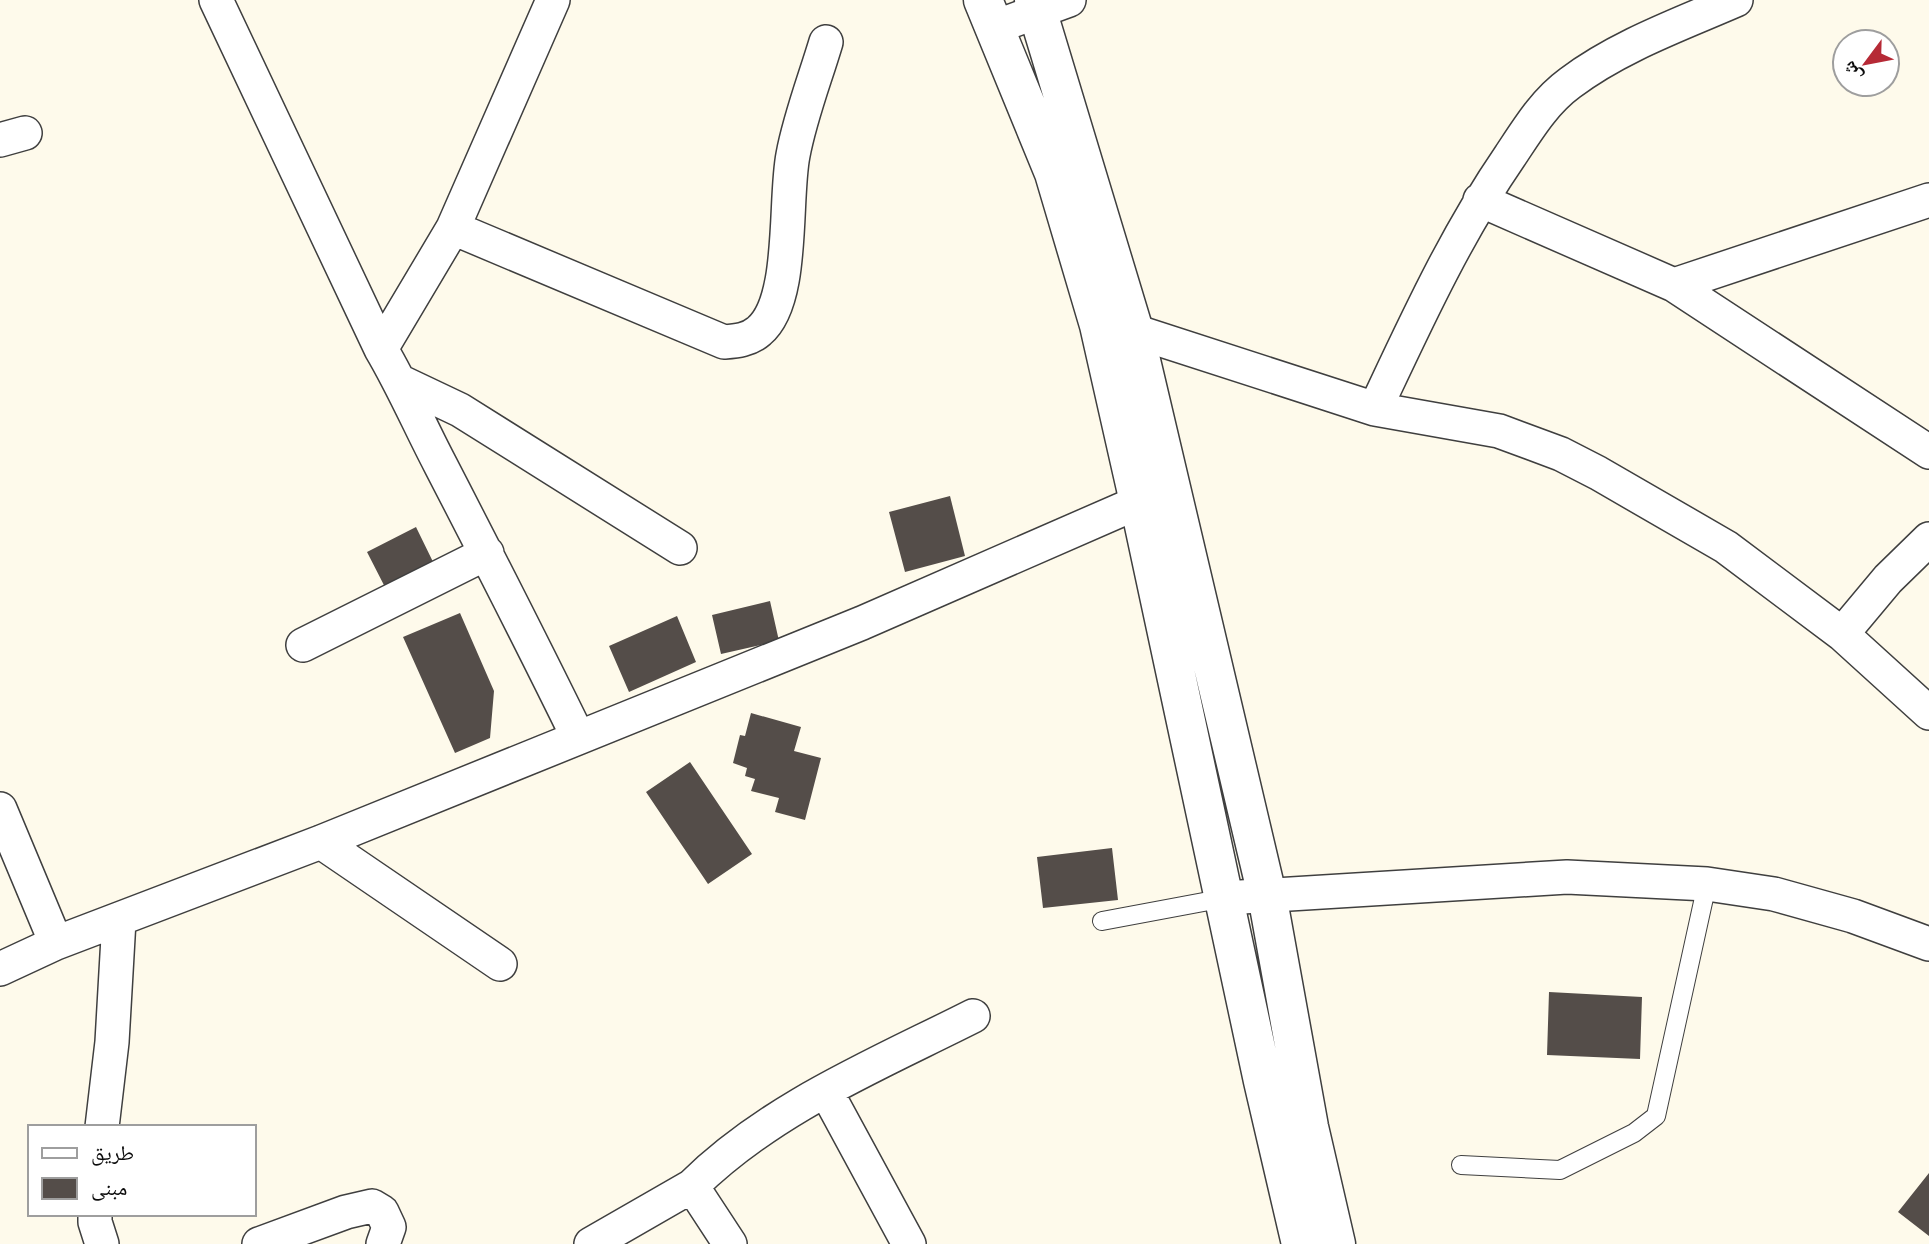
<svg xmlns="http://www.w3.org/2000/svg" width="1929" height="1244" font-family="'IBM Plex Serif','Noto Naskh Arabic',serif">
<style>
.building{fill:#544d49}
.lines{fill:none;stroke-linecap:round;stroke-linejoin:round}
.service-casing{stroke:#3f3f3f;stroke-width:20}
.minor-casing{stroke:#3f3f3f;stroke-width:36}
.tertiary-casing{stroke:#3f3f3f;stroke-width:41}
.service{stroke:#fff;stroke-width:18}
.minor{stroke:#fff;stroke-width:33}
.tertiary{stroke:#fff;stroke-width:38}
</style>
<rect width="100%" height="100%" fill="#fefaeb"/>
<!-- building -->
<path class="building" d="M950,496L965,556L905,572L889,512Z
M416,527L436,568L388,593L367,552Z
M770,601L779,641L721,654L712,615Z
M460,613L494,691L490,738L455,753L403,637Z
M677,616L696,662L629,692L609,646Z
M751,713L801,727L794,751L821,758L805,820L775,812L779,798L751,791L755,779L745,776L747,768L733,763L740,735L745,736Z
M690,762L752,854L708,884L646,792Z
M1112,848L1118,900L1043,908L1037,857Z
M1549,992L1642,997L1640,1059L1547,1055Z
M1929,1173V1236L1898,1212Z"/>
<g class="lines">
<!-- service casing -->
<g class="service-casing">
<path id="service" d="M1102,921L1225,898
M1461,1165L1560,1170L1634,1133L1656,1116L1707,884"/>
</g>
<!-- minor casing -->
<g class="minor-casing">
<path id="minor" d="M216,0L381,349C403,386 420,426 440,464C487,555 533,645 578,737
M995,27L1069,0
M0,140L25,133
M1480,200L1674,285L1929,452
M453,228L724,342C736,341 749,340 759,331C795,301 784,200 793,155C800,117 815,79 826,42
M1674,285L1929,200
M1134,331L1375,409L1499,431L1561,454L1598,473L1726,547L1842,634L1929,713
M381,349L453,228L553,0
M401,382L460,410L680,548
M1375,409C1416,322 1455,236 1510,156C1528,129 1544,102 1570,83C1619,46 1681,24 1736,0
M1842,634L1888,579L1929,539
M303,645L487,553
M0,809L56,943
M321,842L500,964
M1225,898L1567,877L1707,884L1774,894L1853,916L1929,944
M0,969L56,943L321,842L862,623L1139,502
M826,1091L909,1244
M102,1127L112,1042L119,920
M95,1214V1222L102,1244
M259,1244L346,1212L372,1206L382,1212L389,1227L383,1244
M591,1244L692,1186
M730,1244L692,1186C771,1108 876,1065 973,1016"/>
</g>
<!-- tertiary casing -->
<g class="tertiary-casing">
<path id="tertiary" d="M983,0L1054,173L1099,325L1139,502L1263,1081L1301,1244
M1034,0L1134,331L1267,895L1309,1127L1336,1244"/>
</g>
<!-- service -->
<use href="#service" class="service"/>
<!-- minor -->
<use href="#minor" class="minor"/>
<!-- tertiary -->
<use href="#tertiary" class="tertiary"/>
</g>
<!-- legend -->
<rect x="28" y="1125" width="228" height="91" fill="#ffffff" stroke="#9e9e9e" stroke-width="2"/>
<rect x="42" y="1148" width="35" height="10" fill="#ffffff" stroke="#9e9e9e" stroke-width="2"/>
<text x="91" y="1160" font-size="21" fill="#0c0c0c">طريق</text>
<rect x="42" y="1178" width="35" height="21" fill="#544d49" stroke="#9e9e9e" stroke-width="2"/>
<text x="91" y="1195" font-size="21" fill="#0c0c0c">مبنى</text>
<!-- north arrow -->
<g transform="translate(1866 63) rotate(238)"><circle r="33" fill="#ffffff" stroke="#9e9e9e" stroke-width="2"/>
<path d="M0-5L12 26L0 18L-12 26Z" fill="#b62a36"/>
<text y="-10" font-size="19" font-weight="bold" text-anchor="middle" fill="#0c0c0c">ش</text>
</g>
</svg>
